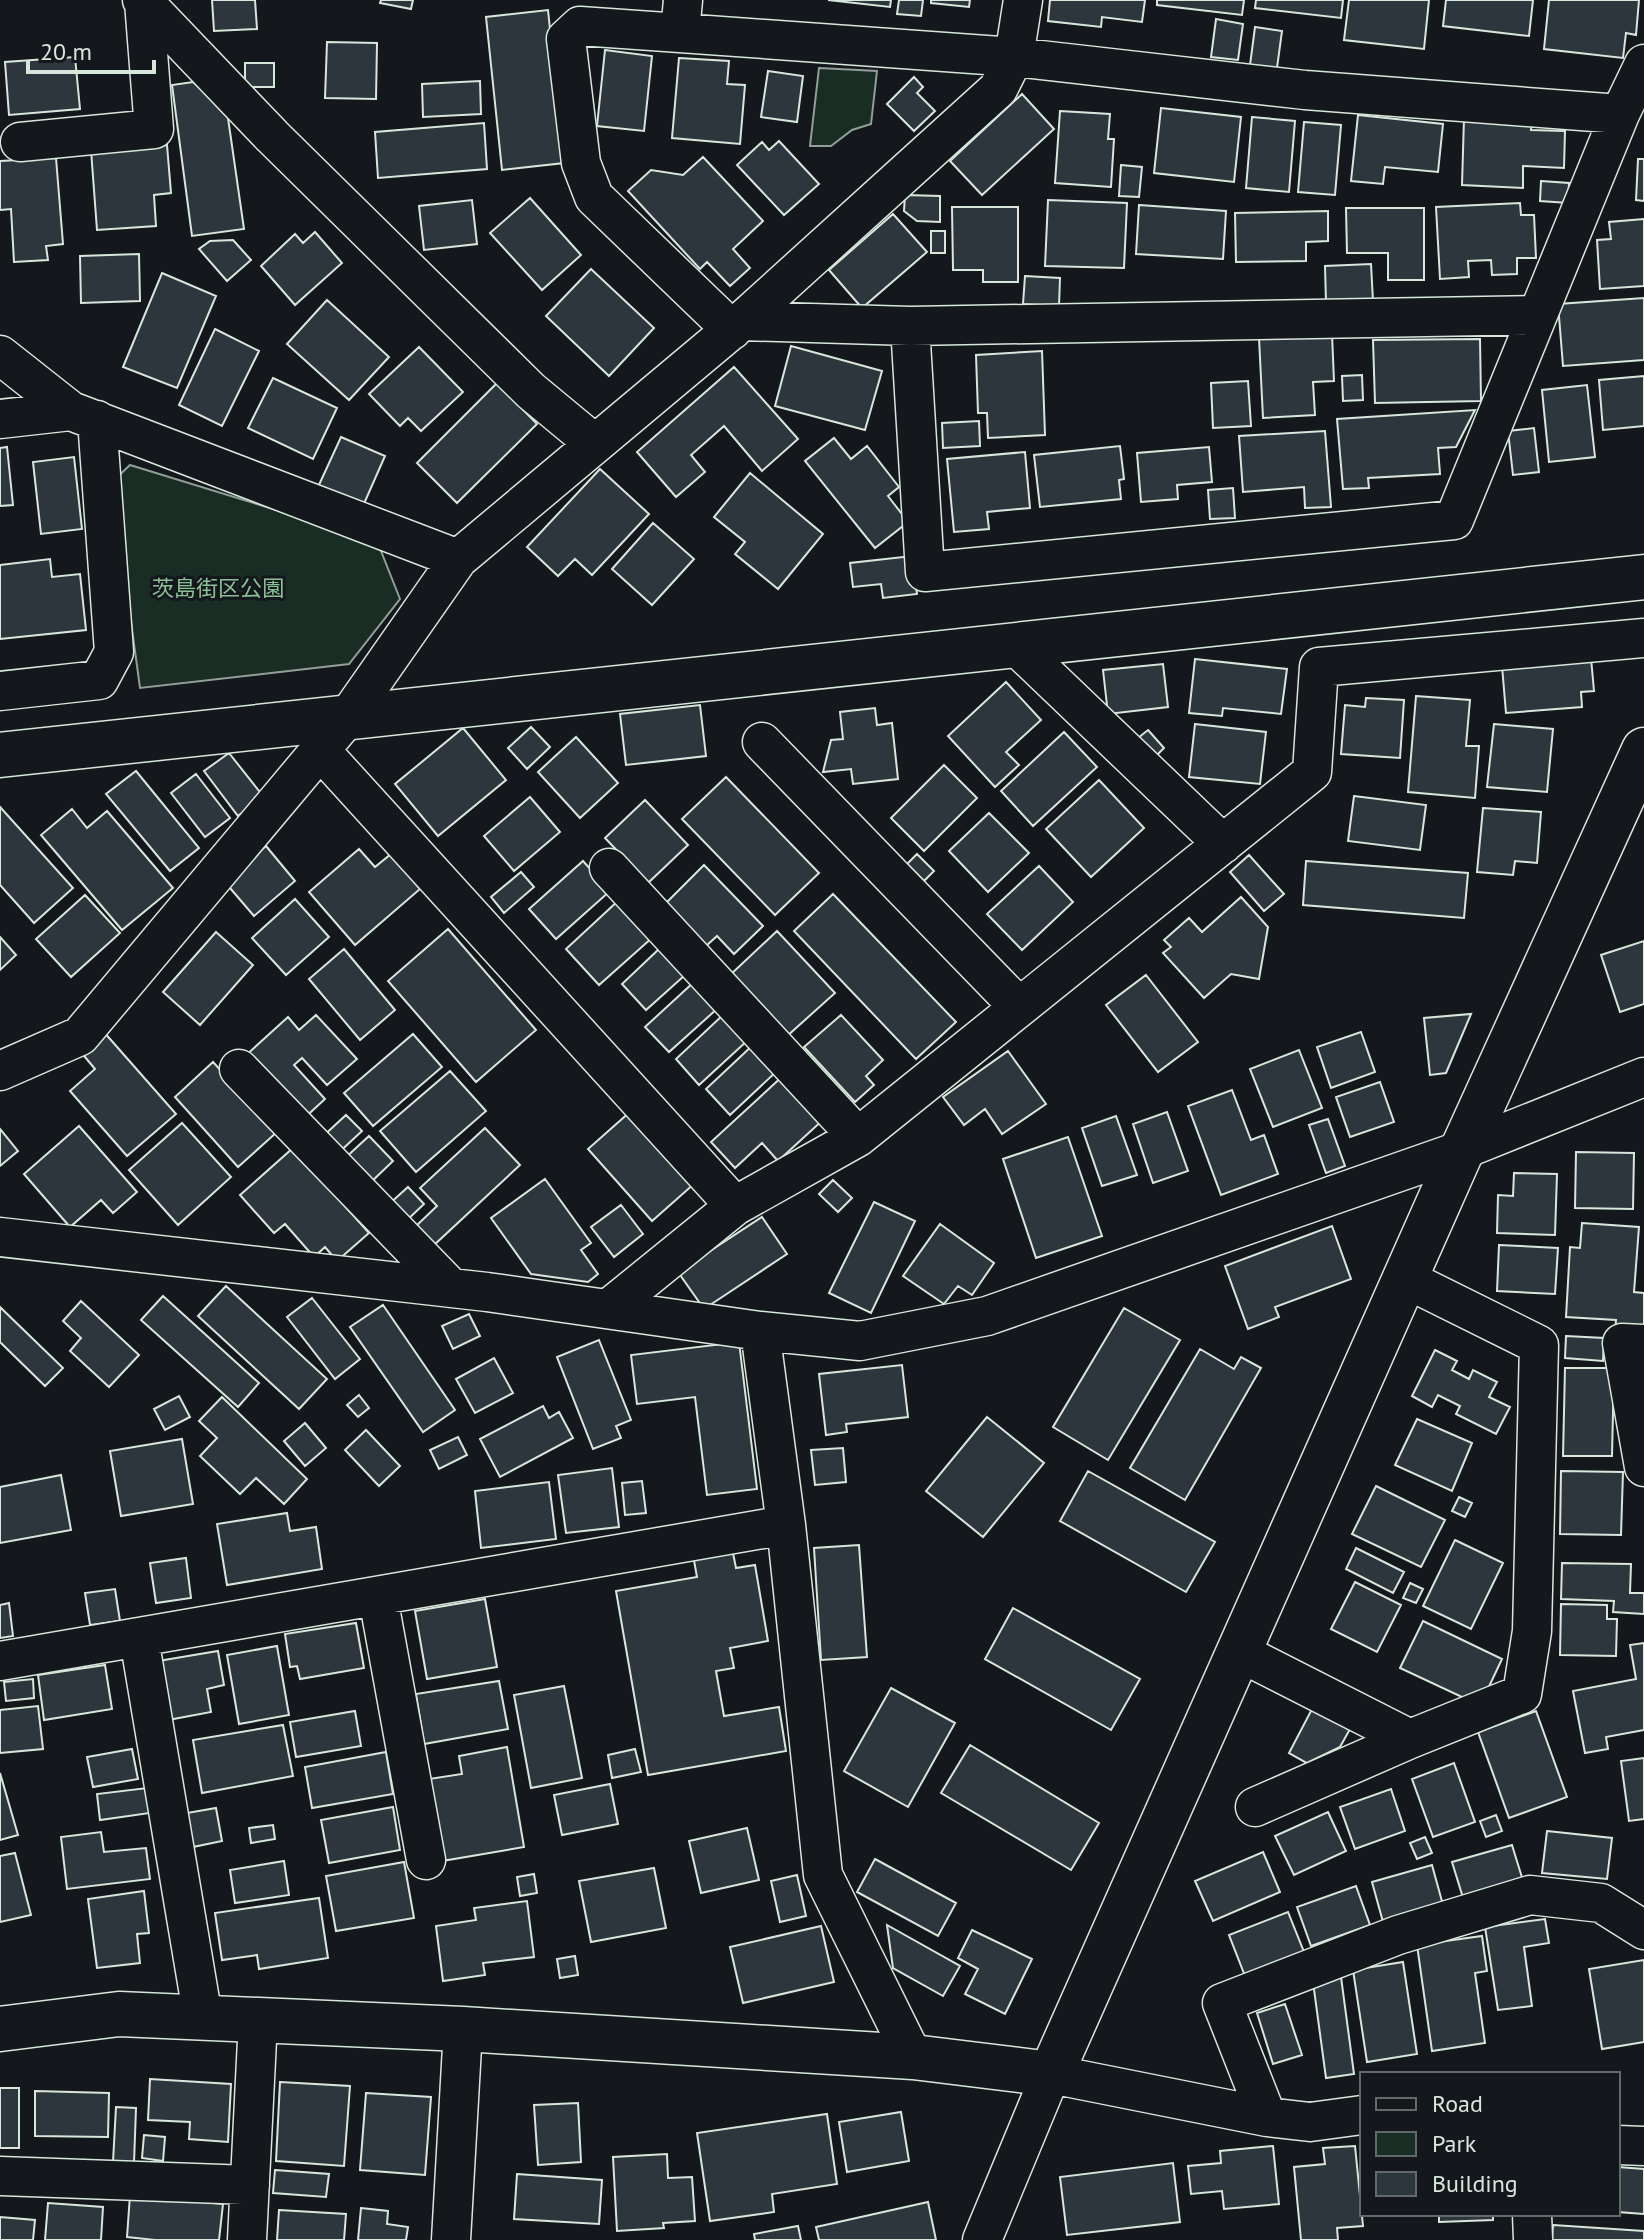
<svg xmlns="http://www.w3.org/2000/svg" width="1644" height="2240" font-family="'PT Sans','Noto Sans JP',sans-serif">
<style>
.green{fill:#1a2d24;stroke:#939e99;stroke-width:2}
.building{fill:#2c363c;stroke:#d8e6dc;stroke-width:2}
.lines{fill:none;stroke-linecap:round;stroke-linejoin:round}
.minor-casing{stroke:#d8e6dc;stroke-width:41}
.tertiary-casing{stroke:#d8e6dc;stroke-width:47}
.minor{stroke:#14181c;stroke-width:38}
.tertiary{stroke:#14181c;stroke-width:44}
.labels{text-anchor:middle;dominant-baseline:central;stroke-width:6;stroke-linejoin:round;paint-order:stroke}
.park-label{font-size:22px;fill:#8ac095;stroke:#14181c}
</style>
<rect width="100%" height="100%" fill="#14181c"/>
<!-- green -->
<path class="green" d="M819,68L877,71L871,124L852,130L831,146H810Z
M130,465L377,541L400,599L349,664L140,688L112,482Z"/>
<!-- building -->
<path class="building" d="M212,0H255L257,29L214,31Z
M381,0H413L411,9L380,3Z
M828,0H891L890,7Z
M899,0H923L921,16L897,14Z
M931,0H970L969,7L931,3Z
M1050,0H1145L1142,22L1102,17L1101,27L1048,21Z
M1157,0H1244L1242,15L1157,5Z
M1256,0H1343L1341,18L1255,8Z
M1349,0H1429L1424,49L1344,40Z
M1446,0H1533L1529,36L1443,26Z
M1549,0H1639L1636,35L1626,33L1623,58L1544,49Z
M548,10L564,163L502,170L486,17Z
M1216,19L1243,24L1238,60L1211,57Z
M1255,27L1282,31L1277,68L1250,65Z
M327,42L377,43L376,99L325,98Z
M605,50L652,56L644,131L597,126Z
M75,57L80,109L9,115L5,62Z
M679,58L729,61L727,84L745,85L740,144L672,138Z
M245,63H274V87H245Z
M768,71L803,76L797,122L761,117Z
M914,77L923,87L917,93L935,111L914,131L887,104Z
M480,81L481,114L423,117L422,84Z
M193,82L227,111L244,229L192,236L172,85Z
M1022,94L1054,129L982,195L950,161Z
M1161,108L1241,117L1234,182L1154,173Z
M1060,111L1110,114L1108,139H1114L1111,187L1055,183Z
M1358,115L1443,124L1438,172L1385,167L1383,184L1351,181Z
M1252,117L1295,121L1289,192L1246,188Z
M1464,118L1532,120L1531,130L1565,131L1564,168L1523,166V188L1462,185Z
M1304,122L1341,125L1335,195L1298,192Z
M484,123L487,169L378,178L375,132Z
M779,141L819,184L784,215L737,165L762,142L769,150Z
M167,145L171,193L154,195L156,226L97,230L91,150Z
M703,157L763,221L733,249L750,268L730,286L707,262L700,269L628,191L651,170L683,175Z
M56,158L63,244L46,246L48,260L14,262L11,209L0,210V161Z
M1638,159H1644V201L1636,200Z
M1121,165L1142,167L1139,197L1119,196Z
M1541,181L1569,183L1568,203L1540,201Z
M905,195L940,196V222L917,221L904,211Z
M530,198L581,255L542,290L490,233Z
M472,200L477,244L424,250L419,206Z
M1048,200L1127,203L1124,268L1045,266Z
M1520,203L1521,215H1534L1536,258H1517V274L1492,275L1491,260L1468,261L1469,277L1440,279L1436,207Z
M1139,205L1226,211L1223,259L1136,254Z
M952,207H1018V282H983V270H953Z
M1346,208H1424V280H1388V253H1347Z
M1328,211V241L1306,242V261L1236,262L1235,213Z
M893,214L927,252L862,308L829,270Z
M1644,219V286L1600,289L1597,240L1611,239L1609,222Z
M931,231H945V253H931Z
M315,232L342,263L295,305L261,266L295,234L303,243Z
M233,240L251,260L227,281L199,249L210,241Z
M139,254L140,301L81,303L80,256Z
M1371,264L1373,301L1326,302L1325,266Z
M591,269L654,328L609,376L546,316Z
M162,273L216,296L177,388L123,367Z
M1025,276L1060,278L1059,306L1023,304Z
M1644,298V360L1563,366L1558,304Z
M327,300L389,357L349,400L287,344Z
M215,329L259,351L222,426L179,405Z
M1332,334L1334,381L1313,382L1315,415L1263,418L1259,338Z
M1480,339L1481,401L1375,403L1373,340Z
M791,346L882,371L865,430L775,406Z
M419,347L463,392L421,431L408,418L400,426L369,394Z
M1042,351L1045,435L988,438L987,413H978L976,355Z
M734,367L798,439L762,471L724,426L691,455L705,472L676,497L637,452Z
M1362,375L1363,400L1343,401L1342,376Z
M1644,376V426L1603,430L1599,380Z
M273,378L337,408L313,459L248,428Z
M1248,381L1251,426L1213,428L1211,383Z
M497,383L537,424L457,503L417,463Z
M1587,385L1595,457L1549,462L1542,390Z
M1475,410L1456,447L1438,448L1440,474L1368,478L1369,488L1343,489L1337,419Z
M979,421L980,446L943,448L942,423Z
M1534,428L1539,472L1513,475L1508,431Z
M1325,431L1331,507L1305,508L1304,487L1243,492L1239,436Z
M341,437L385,456L363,506L318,487Z
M834,438L851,459L867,446L899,487L888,496L908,522L875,548L805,461Z
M1120,446L1124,479L1119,480L1121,499L1040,507L1034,455Z
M7,447L13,505L0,506V448Z
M1209,447L1212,482L1177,485L1178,499L1141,502L1137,453Z
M1025,452L1030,508L987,512L989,529L954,532L947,459Z
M74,457L82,529L41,534L33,462Z
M600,469L649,514L592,575L575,559L558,576L527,547Z
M750,473L823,534L778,589L735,554L745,542L714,517Z
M1233,488L1235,518L1210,519L1208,490Z
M653,523L694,559L652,605L612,569Z
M912,556L917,594L883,598L881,584L853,587L850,563Z
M50,559L52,577L80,574L86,630L0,639V565Z
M1591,658L1594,691L1581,692L1582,707L1506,713L1502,666Z
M1195,659L1287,669L1281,714L1223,708L1222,716L1189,713Z
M1163,664L1168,707L1108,714L1103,670Z
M1006,682L1041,720L1006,752L1019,765L995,787L948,736Z
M1416,696L1470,700L1466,746H1479L1475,798L1408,792Z
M1366,698L1404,700L1400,758L1341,754L1345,705L1365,707Z
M700,705L706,756L626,765L620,714Z
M875,708L877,725L892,723L898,779L853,784L851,769L823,772L831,740L843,739L840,712Z
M1195,724L1266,732L1260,784L1189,777Z
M1494,724L1553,729L1547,792L1487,787Z
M531,727L550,747L527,769L508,748Z
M463,728L506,780L438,836L395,784Z
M1148,730L1164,748L1155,757L1138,738Z
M1064,732L1097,767L1033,826L1001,791Z
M576,737L618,783L580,818L538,772Z
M229,753L263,796L238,816L204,771Z
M944,765L977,798L924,851L891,818Z
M136,771L199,848L170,871L106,794Z
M196,774L230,818L205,837L171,793Z
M726,777L819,873L775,915L682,819Z
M1099,780L1144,828L1091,877L1046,829Z
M1354,796L1426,805L1420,850L1348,841Z
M530,797L560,832L514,871L484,836Z
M645,800L688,845L648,883L605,838Z
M0,807L73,888L34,923L0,885Z
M1483,808L1541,812L1537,863L1515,861L1513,875L1477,872Z
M72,809L87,828L107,811L173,888L122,930L41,835Z
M989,813L1029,853L988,892L949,851Z
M266,846L295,881L254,916L224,881Z
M359,849L375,867L391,854L420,889L355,945L309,892Z
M917,854L934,871L924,881L907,864Z
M1249,855L1284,894L1264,911L1230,872Z
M583,861L610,891L556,939L529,909Z
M1306,861L1468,873L1464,918L1303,905Z
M704,865L763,926L734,954L717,936L706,946L665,904Z
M1039,866L1073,902L1022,950L987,914Z
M521,872L534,887L504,913L491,897Z
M833,894L956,1022L916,1059L794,931Z
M85,895L120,933L71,977L36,939Z
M1241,897L1268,927L1259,979L1231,974L1204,998L1163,953L1171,947L1164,940L1189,918L1202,932Z
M295,899L329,937L286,975L252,938Z
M619,900L653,937L599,985L566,949Z
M448,929L536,1030L476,1082L388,981Z
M777,931L835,993L786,1037L729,976Z
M216,932L253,965L200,1025L163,992Z
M0,937L16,955L0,970Z
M1644,941V1004L1620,1012L1601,955Z
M344,949L395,1010L360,1040L309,979Z
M659,949L684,976L646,1010L622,984Z
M1146,975L1198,1042L1158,1072L1106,1005Z
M694,982L718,1008L669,1052L645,1027Z
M724,1014L748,1040L699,1085L676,1059Z
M1471,1014L1446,1073L1430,1075L1424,1018Z
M316,1015L357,1059L327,1085L302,1058L294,1065L325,1099L300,1122L243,1058L288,1017L299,1030Z
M841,1015L883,1060L866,1076L874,1085L855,1102L804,1047Z
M103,1031L176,1114L127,1156L70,1091L95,1069L80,1051Z
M1361,1032L1375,1072L1331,1088L1317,1047Z
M413,1034L442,1067L373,1126L344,1093Z
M754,1044L778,1070L730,1115L706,1089Z
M1299,1050L1322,1108L1273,1127L1250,1069Z
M1008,1051L1046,1104L1002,1134L985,1109L964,1125L943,1097Z
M213,1062L277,1132L238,1167L175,1097Z
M450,1071L486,1111L416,1172L380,1131Z
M785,1074L825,1118L778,1161L762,1143L735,1168L711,1142Z
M1380,1082L1394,1122L1350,1137L1336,1097Z
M1232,1090L1251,1140L1264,1135L1278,1174L1221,1195L1188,1106Z
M631,1111L695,1183L652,1221L588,1149Z
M1167,1112L1188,1171L1153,1183L1133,1124Z
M346,1115L362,1131L335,1156L320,1139Z
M1116,1116L1137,1175L1102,1186L1082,1128Z
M1328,1119L1345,1166L1326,1173L1309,1125Z
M182,1123L231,1177L178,1225L129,1170Z
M79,1126L137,1192L113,1213L101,1200L70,1227L24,1174Z
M485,1128L520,1165L433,1246L415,1227L437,1206L420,1188Z
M0,1129L18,1151L0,1166Z
M369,1136L393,1161L368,1185L343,1160Z
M1068,1137L1102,1236L1036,1258L1003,1159Z
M293,1148L369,1233L337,1261L325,1247L314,1257L285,1224L274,1233L240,1195Z
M1576,1152L1634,1153L1633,1209L1575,1208Z
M1514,1173L1557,1174L1555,1235L1497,1233L1498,1195L1513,1196Z
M545,1179L591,1243L581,1250L598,1274L588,1282L531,1274L491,1218Z
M833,1180L852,1198L838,1212L819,1194Z
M408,1187L424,1204L404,1223L388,1205Z
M874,1202L915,1221L871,1313L829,1293Z
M621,1205L643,1234L614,1257L591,1227Z
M762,1217L787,1254L704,1309L678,1272Z
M1582,1223L1639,1227L1634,1292L1644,1293V1335L1615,1333L1616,1320L1566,1317L1570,1247L1580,1248Z
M940,1224L994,1263L972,1295L958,1286L944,1304L903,1276Z
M1332,1226L1351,1279L1275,1307L1279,1317L1248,1329L1225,1266Z
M1499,1245L1558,1248L1555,1294L1497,1291Z
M226,1286L327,1379L299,1409L198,1316Z
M163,1296L259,1383L238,1407L141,1320Z
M312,1298L360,1359L335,1379L287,1317Z
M81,1301L139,1355L109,1387L70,1351L81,1338L63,1321Z
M383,1305L455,1410L423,1432L350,1327Z
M0,1307L63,1368L45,1386L0,1342Z
M1124,1308L1180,1340L1108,1460L1053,1427Z
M469,1314L480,1336L453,1349L442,1326Z
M1566,1336L1604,1338L1603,1361L1565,1358Z
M599,1340L631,1420L616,1426L621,1438L593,1449L557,1357Z
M739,1342L757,1489L707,1495L695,1397L637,1404L631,1355Z
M1200,1349L1234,1369L1241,1357L1261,1368L1185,1500L1130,1468Z
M1435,1350L1457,1361L1452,1370L1469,1379L1473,1370L1497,1382L1489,1397L1510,1407L1496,1434L1456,1414L1460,1406L1438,1395L1432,1407L1412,1396Z
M494,1358L513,1393L475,1413L456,1379Z
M902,1365L908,1417L846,1424L847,1432L826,1435L819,1374Z
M1565,1368H1614L1612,1456H1563Z
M359,1395L369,1408L358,1417L347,1405Z
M179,1396L190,1417L165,1430L154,1409Z
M222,1397L307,1479L284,1504L256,1478L240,1494L200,1456L217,1438L199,1421Z
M543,1406L549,1418L559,1412L573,1438L500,1477L480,1439Z
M987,1417L1044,1463L983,1537L926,1491Z
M1417,1419L1472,1443L1452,1491L1395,1465Z
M305,1423L326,1448L305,1466L284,1441Z
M366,1430L400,1466L379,1486L345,1450Z
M458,1437L467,1455L439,1469L430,1450Z
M182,1439L193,1504L121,1516L110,1451Z
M843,1448L846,1482L815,1485L811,1450Z
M612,1468L619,1527L566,1533L558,1475Z
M1088,1471L1215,1542L1186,1592L1060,1521Z
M1561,1471L1623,1472L1621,1535L1560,1534Z
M61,1475L71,1530L0,1543V1487Z
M642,1481L646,1513L625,1515L622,1483Z
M549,1482L556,1539L481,1548L475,1491Z
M1376,1486L1445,1520L1421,1567L1352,1534Z
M1459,1497L1472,1503L1465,1517L1452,1511Z
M287,1513L290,1531L316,1527L322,1569L227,1585L217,1524Z
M1455,1540L1503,1563L1471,1629L1423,1606Z
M859,1545L867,1657L821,1660L814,1548Z
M732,1548L736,1568L755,1565L768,1641L730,1648L734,1668L716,1671L724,1716L779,1707L786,1751L648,1775L616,1591L697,1577L693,1555Z
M1356,1548L1404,1572L1393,1593L1346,1569Z
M186,1558L191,1598L156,1603L150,1563Z
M1562,1563L1631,1564L1630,1593H1644V1614L1613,1612L1614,1601L1561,1599Z
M1355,1582L1401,1605L1377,1652L1331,1629Z
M1410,1583L1423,1589L1416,1603L1403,1598Z
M115,1589L120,1621L90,1625L85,1593Z
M485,1599L497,1667L427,1679L415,1611Z
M9,1603L13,1636L0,1638V1605Z
M1561,1604L1607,1605V1619H1617L1616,1656L1560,1655Z
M1013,1608L1140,1679L1111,1730L985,1659Z
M1423,1621L1502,1659L1485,1695L1464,1698L1400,1668Z
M356,1623L364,1668L300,1679L297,1666L290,1667L285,1634Z
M1644,1643V1730L1606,1737L1608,1749L1585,1753L1573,1691L1636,1679L1630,1645Z
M277,1646L289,1715L239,1724L227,1655Z
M218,1651L224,1685L207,1689L211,1712L168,1720L158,1661Z
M105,1665L112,1709L44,1720L38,1675Z
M33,1679L34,1698L6,1701L4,1682Z
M499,1681L508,1729L424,1744L416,1694Z
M564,1686L582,1778L531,1788L514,1695Z
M891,1688L955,1723L908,1807L844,1771Z
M38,1706L43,1749L0,1753V1710Z
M1312,1709L1350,1729L1340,1747L1307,1763L1289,1753Z
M355,1711L361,1746L296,1757L290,1722Z
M1536,1711L1567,1797L1509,1818L1478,1732Z
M283,1725L293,1776L202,1793L193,1740Z
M970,1745L1099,1823L1071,1870L941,1793Z
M507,1747L524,1847L442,1861L429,1779L462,1774L459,1756Z
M132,1749L138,1779L93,1787L87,1757Z
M635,1749L641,1772L612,1778L608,1755Z
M386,1752L393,1794L312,1808L305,1767Z
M1644,1758V1819L1629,1821L1621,1761Z
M1454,1763L1475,1822L1433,1837L1412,1779Z
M0,1773L18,1835L0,1840Z
M610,1784L618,1824L562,1835L554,1795Z
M147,1788L150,1813L100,1820L97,1794Z
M1391,1789L1405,1831L1355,1849L1340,1807Z
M393,1807L400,1850L329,1863L321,1820Z
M216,1808L222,1841L193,1847L187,1813Z
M1328,1812L1346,1851L1294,1875L1275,1836Z
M1496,1815L1502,1831L1486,1837L1480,1821Z
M273,1825L275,1839L251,1843L249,1828Z
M747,1828L759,1880L701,1893L689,1841Z
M1547,1831L1612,1838L1607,1879L1542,1873Z
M101,1832L104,1852L146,1848L150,1879L67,1889L61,1837Z
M1425,1837L1432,1853L1417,1859L1410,1843Z
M1512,1845L1524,1884L1464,1901L1452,1862Z
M1263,1852L1280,1892L1213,1921L1195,1881Z
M15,1853L31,1915L0,1922V1856Z
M875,1859L956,1903L938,1936L857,1892Z
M284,1861L289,1895L235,1903L230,1870Z
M404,1862L414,1918L336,1931L326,1876Z
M1432,1865L1443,1905L1383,1922L1372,1882Z
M654,1868L666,1928L591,1942L579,1881Z
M534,1874L537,1893L520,1896L517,1877Z
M797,1875L806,1916L780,1922L771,1881Z
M1356,1886L1370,1925L1311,1946L1297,1907Z
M144,1891L149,1933L137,1934L140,1963L97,1968L88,1899Z
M319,1898L328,1958L259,1969L257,1955L222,1960L215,1913Z
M527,1901L534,1957L483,1963L485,1975L443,1981L436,1926L476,1920L474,1908Z
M1288,1912L1304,1952L1245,1976L1229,1935Z
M1545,1919L1549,1943L1524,1947L1532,2006L1498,2010L1485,1927Z
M887,1925L960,1966L943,1996L893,1968Z
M821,1926L834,1982L743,2003L730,1947Z
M972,1930L1032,1959L1005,2014L965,1994L978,1969L958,1958Z
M1482,1936L1487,1971L1475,1973L1485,2043L1432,2051L1417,1945Z
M575,1956L578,1975L560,1978L557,1959Z
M1644,1960V2042L1602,2049L1589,1969Z
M1403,1962L1417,2054L1367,2062L1353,1970Z
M1341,1977L1354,2074L1326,2078L1313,1982Z
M1285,2004L1302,2055L1273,2064L1257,2013Z
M150,2079L231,2084L228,2142L189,2139L190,2122L148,2120Z
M280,2082L350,2086L344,2166L276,2161Z
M0,2088H19V2148H0Z
M35,2091L109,2093L108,2137L35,2136Z
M366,2093L431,2097L425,2175L360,2170Z
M578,2103L581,2162L538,2165L534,2105Z
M116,2107L136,2108L134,2163L113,2162Z
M901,2112L909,2161L847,2172L839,2122Z
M827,2114L837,2184L772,2194L774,2212L710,2221L697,2133Z
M144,2135L165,2137L163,2161L142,2158Z
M1273,2146L1279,2204L1224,2209L1222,2191L1191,2194L1188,2166L1221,2163L1220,2151Z
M1355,2146L1363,2226L1337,2228L1338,2240H1301L1294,2167L1325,2164L1323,2148Z
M667,2154L668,2178L692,2177L695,2221L663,2223L664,2228L617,2231L613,2157Z
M1173,2163L1180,2222L1067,2235L1060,2177Z
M1618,2167L1644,2169V2214L1618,2212Z
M275,2170L329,2174L326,2197L273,2193Z
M517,2174L602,2180L599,2224L514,2219Z
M130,2195L223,2204L219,2240H155L127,2237Z
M928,2202L936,2240H819L816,2227Z
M48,2203L103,2207L101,2240H45Z
M361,2208L388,2211L387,2224L408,2227L406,2240H358Z
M279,2210L346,2214L344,2240H277Z
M1439,2214H1493V2220L1439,2222Z
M0,2217L35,2220L33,2240H0Z
M1553,2225L1644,2231V2240H1552Z
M798,2226L801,2240H755L754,2234Z"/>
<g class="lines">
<!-- minor casing -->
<g class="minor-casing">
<path id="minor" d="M142,0L272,136L531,391L595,444
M683,0L680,33L1014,57L1305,90L1620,114
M680,33L580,26L566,39L581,163L594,197L732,330
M20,142L154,129L144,2
M742,321L910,326L1537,315
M910,326L925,572L1454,520L1620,114L1644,64
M0,355L71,411L458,559
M0,419L71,411
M1015,645L1223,844
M0,691L99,680L114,652L97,420
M762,742L1019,1007
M320,750L735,1206
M609,868L858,1137
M239,1069L451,1288
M0,1071L80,1036L347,718L458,559L742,321L998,89L1014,57L1023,0
M0,1237L487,1292L760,1331L860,1341L987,1316L1462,1150L1644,1077
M608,1309L735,1206L858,1137L1312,772L1319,667L1644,638
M760,1331L786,1525L823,1875L913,2057
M1644,1344L1622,1343L1644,1467
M378,1597L426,1860
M139,1638L203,2018
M1239,1652L1410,1739L1522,1694L1532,1631L1539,1345L1406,1279
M0,1661L786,1525
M1255,1807L1410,1739
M1267,2117L1222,2003L1398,1935L1530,1895L1601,1903L1644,1930
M1618,2145L1644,2146
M0,2176L250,2185
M1532,2214L1533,2240
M247,2240L258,2020
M451,2240L463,2029
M982,2240L1051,2074L1267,2117L1310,2122L1362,2115"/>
</g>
<!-- tertiary casing -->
<g class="tertiary-casing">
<path id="tertiary" d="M0,755L1644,577
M0,2029L119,2014L463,2029L913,2057L1051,2074L1462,1150L1644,750"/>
</g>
<!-- minor -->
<use href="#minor" class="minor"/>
<!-- tertiary -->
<use href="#tertiary" class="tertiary"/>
</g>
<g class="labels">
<!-- park labels -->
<g class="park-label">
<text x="218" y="588">茨島街区公園</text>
</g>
</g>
<!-- legend -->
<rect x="1360" y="2072" width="260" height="144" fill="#14181c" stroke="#626a69" stroke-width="2"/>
<rect x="1376" y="2098" width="40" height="12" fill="#14181c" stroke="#626a69" stroke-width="2"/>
<text x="1432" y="2112" font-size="24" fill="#d8e6dc">Road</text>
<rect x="1376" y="2132" width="40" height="24" fill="#1a2d24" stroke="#626a69" stroke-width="2"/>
<text x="1432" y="2152" font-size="24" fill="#d8e6dc">Park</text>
<rect x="1376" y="2172" width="40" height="24" fill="#2c363c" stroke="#626a69" stroke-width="2"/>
<text x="1432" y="2192" font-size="24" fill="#d8e6dc">Building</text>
<!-- scale -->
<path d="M28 60v12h126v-12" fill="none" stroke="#d8e6dc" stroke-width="4"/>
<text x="40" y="60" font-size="24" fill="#d8e6dc" stroke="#14181c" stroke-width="6" paint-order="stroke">20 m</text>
</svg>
